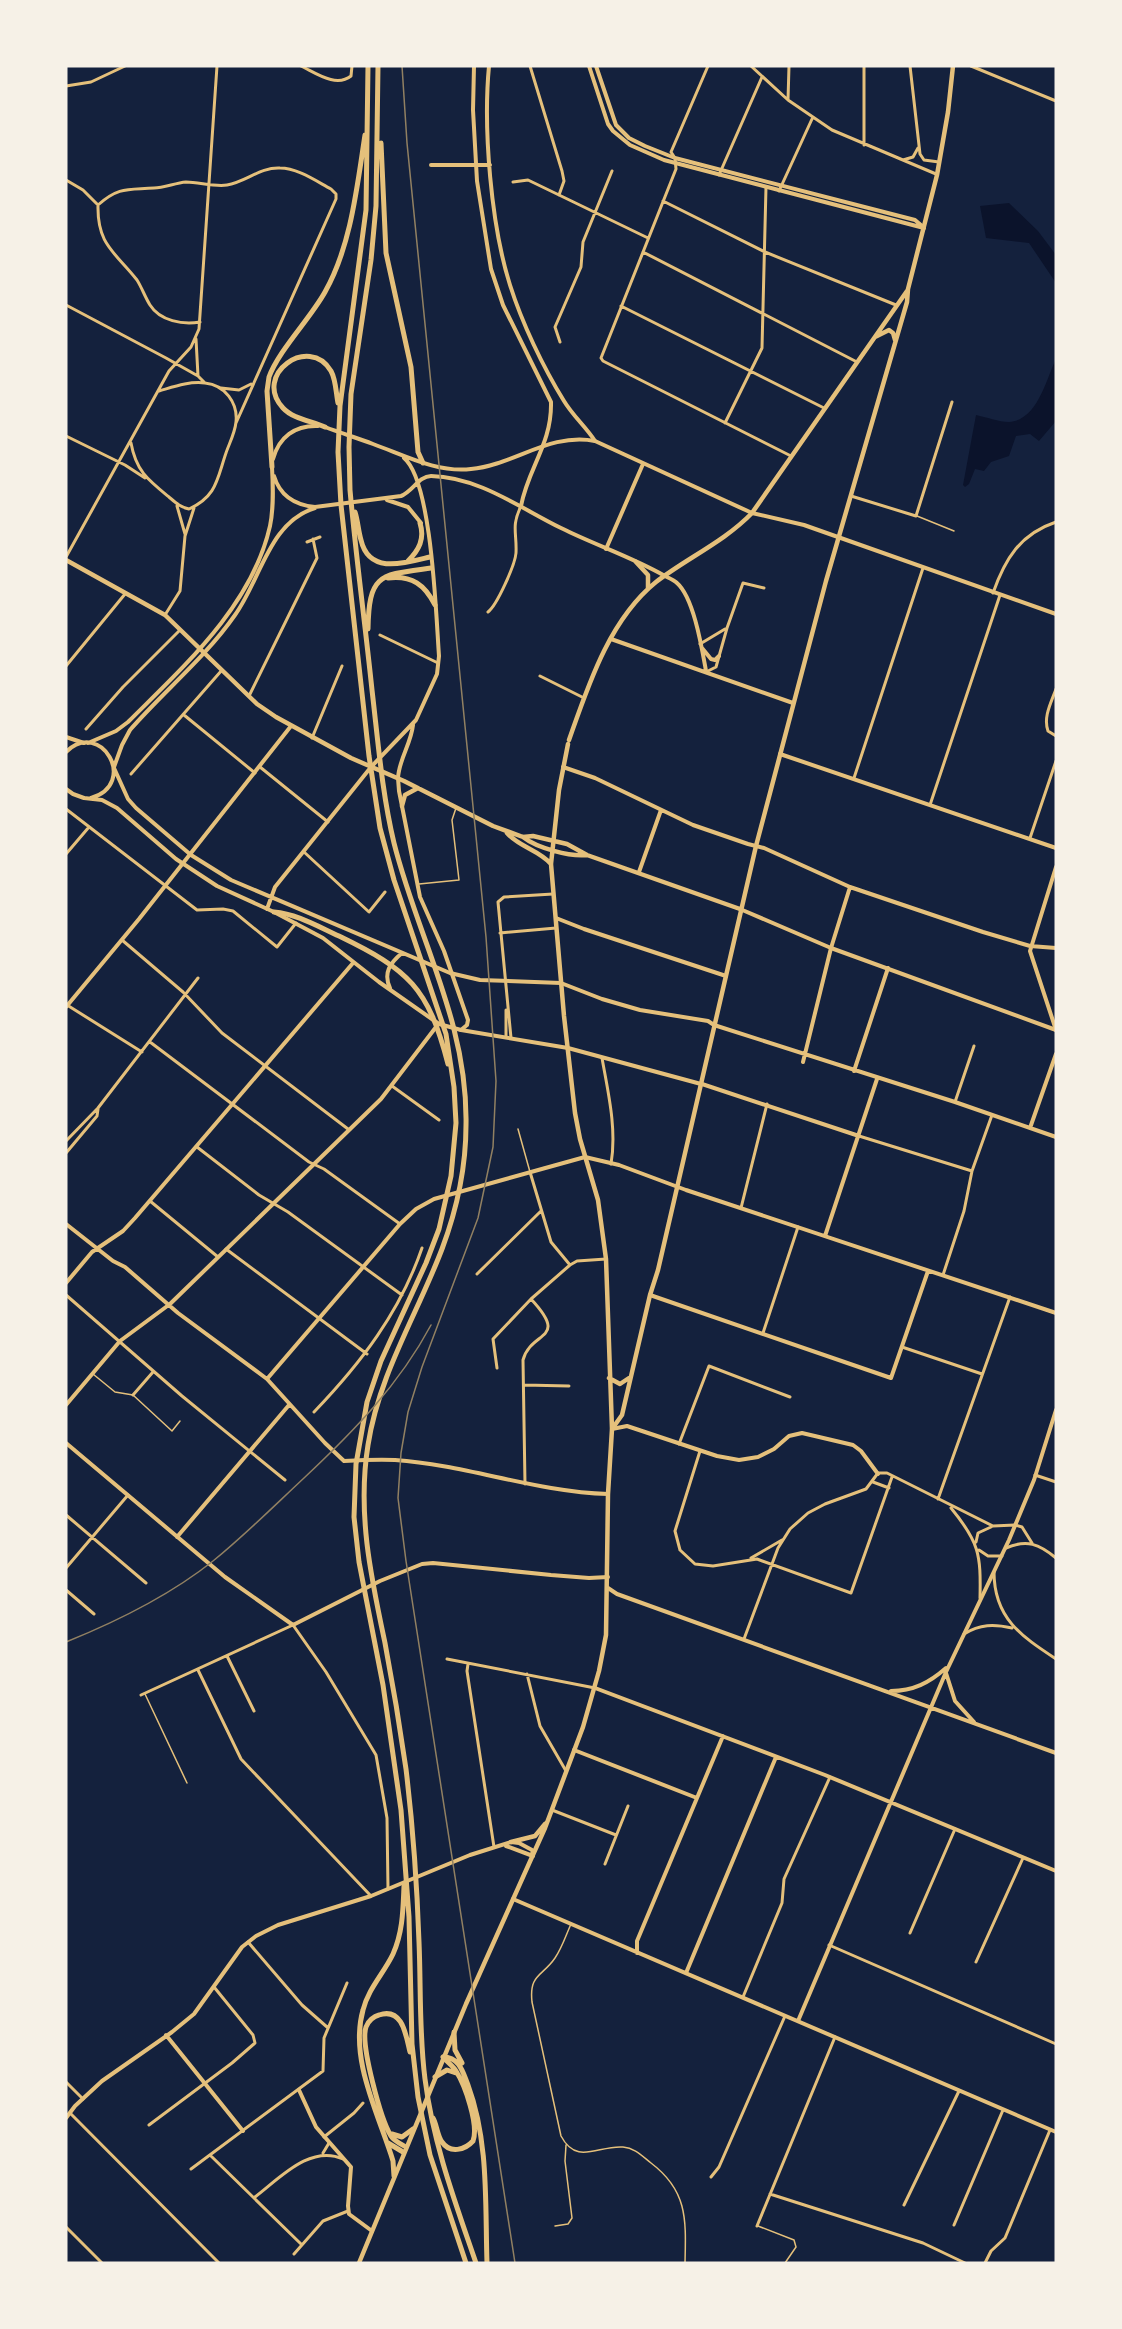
<svg xmlns="http://www.w3.org/2000/svg" width="1122" height="2329" font-family="Commissioner,sans-serif">
<style>
.water{fill:#0b132b}
.lines{fill:none;stroke-linecap:round;stroke-linejoin:round}
.service{stroke:#e5c07b;stroke-width:1.5}
.minor{stroke:#e5c07b;stroke-width:3}
.tertiary{stroke:#e5c07b;stroke-width:4}
.secondary{stroke:#e5c07b;stroke-width:4}
.primary{stroke:#e5c07b;stroke-width:4.5}
.motorway{stroke:#e5c07b;stroke-width:5}
.rail{stroke:#918062;stroke-width:1.5}
</style>
<rect width="100%" height="100%" fill="#14213d"/>
<!-- water -->
<path class="water" d="M1009,203L1038,231L1056,255V283L1029,243L986,238L980,206Z
M1056,359V421L1039,441L1030,434L1016,436L1009,456L991,462L984,471L975,469L969,484L965,487L963,485L976,415C986,417 999,422 1009,422C1038,420 1046,379 1056,359Z"/>
<g class="lines">
<!-- service -->
<path class="service" d="M917,516L954,531
M419,884L459,880L452,820L456,808
M518,1129L530,1172
M93,1374L115,1392L133,1395L172,1431L180,1421
M145,1694L187,1783
M571,1924C566,1935 562,1948 555,1958C542,1977 529,1974 532,2002L561,2136C577,2166 598,2145 623,2147C635,2148 642,2156 651,2163C688,2191 686,2220 685,2263
M555,2226L568,2224L572,2218L565,2161L566,2145
M758,2226L794,2240L796,2247L785,2263"/>
<!-- minor -->
<path class="minor" d="M301,66C316,73 336,88 351,76L352,66
M530,66L562,171L564,181L559,195
M708,66L671,152L675,158L676,169L601,358L603,361L791,456
M751,66L788,100L832,130L936,174
M910,66L920,154L924,160L939,162
M971,66L1056,101
M66,86L91,82L125,66
M788,100L789,66
M864,145V66
M903,160L913,157L918,148
M719,175L762,77
M66,180L83,190L98,205C97,245 115,252 137,280C142,288 145,297 150,305C160,321 183,325 200,322
M513,182L528,180L648,238
M779,191L812,119
M663,201L765,252L896,305
M98,205C119,186 129,190 154,188C164,188 175,183 186,182C199,182 214,187 227,185C246,182 260,167 280,168C297,168 316,181 331,189L336,194V199L236,423
M643,252L857,362
M66,305L166,358L198,376L205,383
M621,306L824,408
M196,339L198,376
M560,342L555,327L581,267L583,242L612,171
M221,388L239,390L251,384
M725,423L762,348L766,187
M66,436L125,465L145,478
M131,443C136,471 148,480 169,497C176,503 180,507 189,509C217,496 217,479 226,453C229,444 235,433 236,422C238,403 225,385 205,383C189,381 173,387 159,391
M851,496L916,516L952,402
M177,506L185,534
M307,542L320,537
M66,557L169,371L191,347L199,329L217,66
M993,593C1005,559 1020,534 1056,522
M488,612C497,605 515,565 516,553C517,532 511,527 521,506
M165,615L180,591L185,536L194,508
M380,635L438,663
M700,644L725,629
M66,666L125,594
M706,672L716,667L727,628L743,583L764,588
M540,676L584,698
M1056,689C1051,703 1043,717 1048,731L1056,736
M249,696L317,558L313,539
M184,715L255,773
M86,729L123,687L180,630
M312,738L342,666
M260,767L328,822
M131,774L222,670
M854,778L923,568
M930,805L1000,595
M66,809L197,910L223,909L233,911L277,947L296,923
M1030,838L1056,761
M304,852L369,912L385,892
M66,854L89,827
M500,933L556,928
M122,940L183,992L222,1033L348,1129
M67,1005L142,1052
M506,1037V1010
M511,1038L498,902L504,897L553,894
M150,1042L309,1162L324,1169L400,1224
M602,1058C608,1092 617,1129 611,1164
M392,1086L439,1120
M955,1102L974,1046
M859,1136L972,1171
M66,1141L98,1108L198,978
M197,1147L259,1195L288,1212L402,1295
M66,1153L97,1116L98,1109
M530,1172L551,1242L570,1265
M150,1201L218,1257
M741,1208L767,1104
M226,1249L367,1354
M477,1274L541,1211
M943,1275L964,1211L972,1171L992,1115
M66,1295L182,1396L285,1480
M763,1333L798,1227
M902,1347L982,1374
M497,1368L493,1339L531,1299L570,1265L577,1261L606,1259
M524,1385L569,1386
M133,1395L153,1372
M314,1412C361,1363 400,1312 422,1248
M679,1444L709,1366L790,1397
M700,1451L675,1531L680,1550L695,1564L713,1566L757,1559L851,1593L892,1477
M1035,1475L1056,1482
M873,1482L889,1488
M525,1484L523,1360C531,1330 570,1341 531,1299
M938,1499L1010,1297
M951,1508C979,1542 981,1554 980,1598
M66,1515L146,1583
M976,1542L978,1533L991,1527
M1006,1548C1027,1539 1039,1544 1056,1558
M979,1550L988,1556H1002
M751,1558L782,1540
M66,1568L128,1495
M994,1572C994,1618 1021,1636 1056,1659
M66,1590L94,1614
M964,1634C980,1624 994,1624 1012,1628
M744,1639L778,1548L790,1529L808,1513L825,1504L866,1489L878,1473H887L993,1526L1015,1525L1022,1527L1032,1543
M227,1656L254,1711
M447,1659L595,1688
M468,1664L467,1671L494,1847
M198,1670L241,1759L371,1896
M527,1674L540,1726L566,1771
M141,1695L293,1625L326,1672L376,1755L387,1818L388,1889
M552,1810L616,1835
M605,1864L628,1806
M910,1933L955,1829
M248,1942L302,2005L327,2027
M829,1945L1056,2044
M976,1962L1023,1858
M743,1997L782,1903L784,1879L830,1777
M66,2082L83,2099
M70,2113L219,2263
M149,2125L232,2063L255,2043L253,2035L214,1987
M324,2137L354,2113L363,2103
M323,2153L329,2143
M210,2155L301,2244
M191,2169L323,2071L324,2038L347,1983
M711,2177L719,2167L785,2016
M770,2194L923,2243L965,2263
M255,2197C279,2179 310,2144 343,2159
M904,2205L959,2091
M954,2225L1003,2110
M757,2226L835,2037
M66,2227L102,2263
M294,2254L323,2221L348,2211
M985,2263L991,2251L1005,2238L1050,2130"/>
<!-- tertiary -->
<path class="tertiary" d="M474,66L473,110L477,181L491,269L503,305L551,402C552,444 528,468 521,506
M489,66C483,129 491,225 510,285C522,323 543,367 564,401C573,416 586,427 595,441
M589,66L608,124L613,131L630,145L664,160L924,228
M596,66L616,125L629,138L645,146L675,158L915,220L922,226
M431,165H490
M606,549L643,464
M665,576C669,578 674,580 677,583C694,598 702,649 706,671
M611,639L793,703
M702,648L711,659L715,660L719,656
M66,737L84,743
M780,754L1056,848
M563,767L595,778L693,825L748,844L764,848L850,887L983,932L1030,946L1056,948
M398,778L399,791L420,897L444,951L468,1020L467,1025L461,1030
M1056,867L1030,951L1056,1030
M639,872L661,810
M556,918L584,929L726,976
M66,1007L139,919L291,726
M714,1025L955,1102L1056,1137
M803,1062L831,948L850,887
M854,1071L888,968
M702,1084L859,1136
M1030,1128L1056,1054
M66,1224L113,1261L125,1267L178,1313L267,1379L325,1443L344,1461C361,1460 378,1459 395,1460C467,1465 536,1492 608,1494
M825,1236L877,1079
M66,1283L92,1252L123,1231L135,1218L353,963
M650,1295L891,1378L928,1271
M267,1379L400,1224L416,1209L434,1199L585,1157L619,1165L686,1190L1056,1313
M66,1405L120,1341L170,1304L381,1099L436,1027
M612,1429L627,1426L717,1456L739,1460L758,1457L774,1449L789,1436L802,1433L853,1445L861,1451L878,1474
M66,1443L225,1577L293,1625L380,1581L422,1564L433,1563L551,1575L589,1578L608,1577
M177,1537L289,1405
M608,1588L617,1594L1056,1753
M946,1673L955,1701L974,1722
M595,1688L825,1775L1056,1871
M891,1691C913,1691 929,1683 946,1668
M574,1750L697,1798
M506,1846L533,1856
M513,1899L1056,2132
M637,1953V1941L723,1736
M686,1973L776,1757
M798,2021L946,1672L1009,1540L1034,1480L1056,1410
M166,2035L243,2131
M299,2090L316,2127L351,2167L348,2206L349,2214L372,2231
M66,2118L75,2106L102,2081L172,2032L194,2014L242,1947L256,1936L278,1925L371,1896L470,1855L511,1842L519,1843L532,1850L533,1855"/>
<!-- secondary -->
<path class="secondary" d="M325,427C341,433 357,438 373,444C404,455 437,473 471,469C514,465 550,432 595,441L752,513L804,525L1056,614
M273,459C279,437 295,425 318,426
M274,476C280,496 295,505 315,507L401,496C412,492 419,476 431,476C479,477 520,508 561,528C595,545 632,557 665,576
M387,500L408,507L421,523
M88,743L116,731L128,722C184,666 252,606 270,526C274,507 273,486 272,467
M66,752C101,718 139,784 91,798
M114,767L122,745L130,730C164,691 205,658 235,615C261,579 269,522 315,508
M114,768L128,799L136,808L191,855L231,880L450,973L480,980L561,983L602,999L640,1010L708,1021L714,1025
M398,778C399,759 411,744 413,725
M66,789L73,794L84,798
M84,798L102,800L117,808L176,859L217,886L274,912L323,938L379,982L439,1024L461,1030L568,1048L701,1084
M267,909L275,887L371,767L416,720L437,674L439,656C436,616 432,481 404,458
M740,909L831,948L1056,1030
M390,988C383,973 390,963 402,953"/>
<!-- primary -->
<path class="primary" d="M875,337L889,330L893,333L895,340
M66,560L165,615L257,704L276,717L351,758L404,781L493,826L523,837L533,836L567,844L587,855L740,909
M636,562L648,575V589
M569,740C588,686 609,620 656,582C687,558 724,542 752,513L907,291
M402,806L405,795L418,788
M507,833C519,847 539,850 551,864
M523,837C537,848 570,857 587,855
M609,1378L620,1384L629,1378
M612,1429L622,1415L650,1295L658,1270L756,846L826,581L907,302L908,289L937,175L948,112L953,66
M511,1842L535,1836L545,1824
M359,2263L466,2004L545,1828L583,1727L599,1671L606,1635L608,1494L612,1429L606,1259L598,1200L580,1139L575,1113L564,1016L551,864L559,790L568,744"/>
<!-- motorway -->
<path class="motorway" d="M368,66L366,210L340,406L338,452L341,505L369,756L380,828L394,880L446,1034L454,1087L456,1123L451,1176L439,1229L426,1263L381,1361L367,1402L356,1464L354,1517L359,1562L383,1685L401,1810L409,1917L412,2044L418,2097L430,2155L466,2263
M378,66L376,206L371,260L351,394L349,447L350,490C356,557 365,623 372,690C378,741 382,793 394,843C418,939 468,1022 466,1125C466,1167 457,1209 442,1249C417,1315 379,1374 368,1445C357,1513 371,1577 385,1643C393,1685 400,1727 406,1769C413,1827 417,1884 419,1942C421,1988 419,2033 425,2079C433,2143 455,2202 476,2263
M381,143L386,253L411,367L418,452L423,463
M325,427C312,421 293,419 283,408C252,375 309,334 331,371C336,380 336,393 338,403
M272,467L267,391L269,377C279,350 310,319 325,292C351,246 357,187 365,135
M355,512C358,521 358,530 361,540C369,575 405,563 430,557
M408,561C419,550 425,539 420,523
M388,578C412,575 425,585 435,605
M368,629C369,573 380,575 431,568
M274,912C297,914 317,926 339,936C409,970 428,987 448,1064
M454,2032L455,2050L462,2063
M443,2057C460,2057 463,2073 468,2085C489,2142 485,2203 487,2263
M435,2077L447,2070L456,2073
M433,2118C437,2125 437,2135 442,2142C450,2154 465,2150 473,2141C479,2125 465,2085 456,2071C453,2066 447,2062 443,2057
M392,2134L402,2137L413,2129
M388,2143L403,2152
M406,2147C401,2144 394,2141 391,2136C381,2120 360,2044 366,2027C368,2021 374,2016 379,2015C403,2007 406,2036 410,2052
M394,2176L393,2161C379,2115 349,2059 363,2010C368,1989 384,1973 393,1954C403,1932 403,1909 404,1886"/>
<!-- rail -->
<path class="rail" d="M402,66L407,143L486,937L496,1081L493,1147L478,1218L422,1367L408,1412L401,1453L398,1498L406,1561L515,2263
M66,1642C118,1621 169,1596 213,1561C245,1535 274,1506 304,1478C353,1432 399,1385 431,1325"/>
</g>
<!-- border -->
<rect width="1122" height="2329" fill="none" stroke="#f6f1e7" stroke-width="135"/>
</svg>
